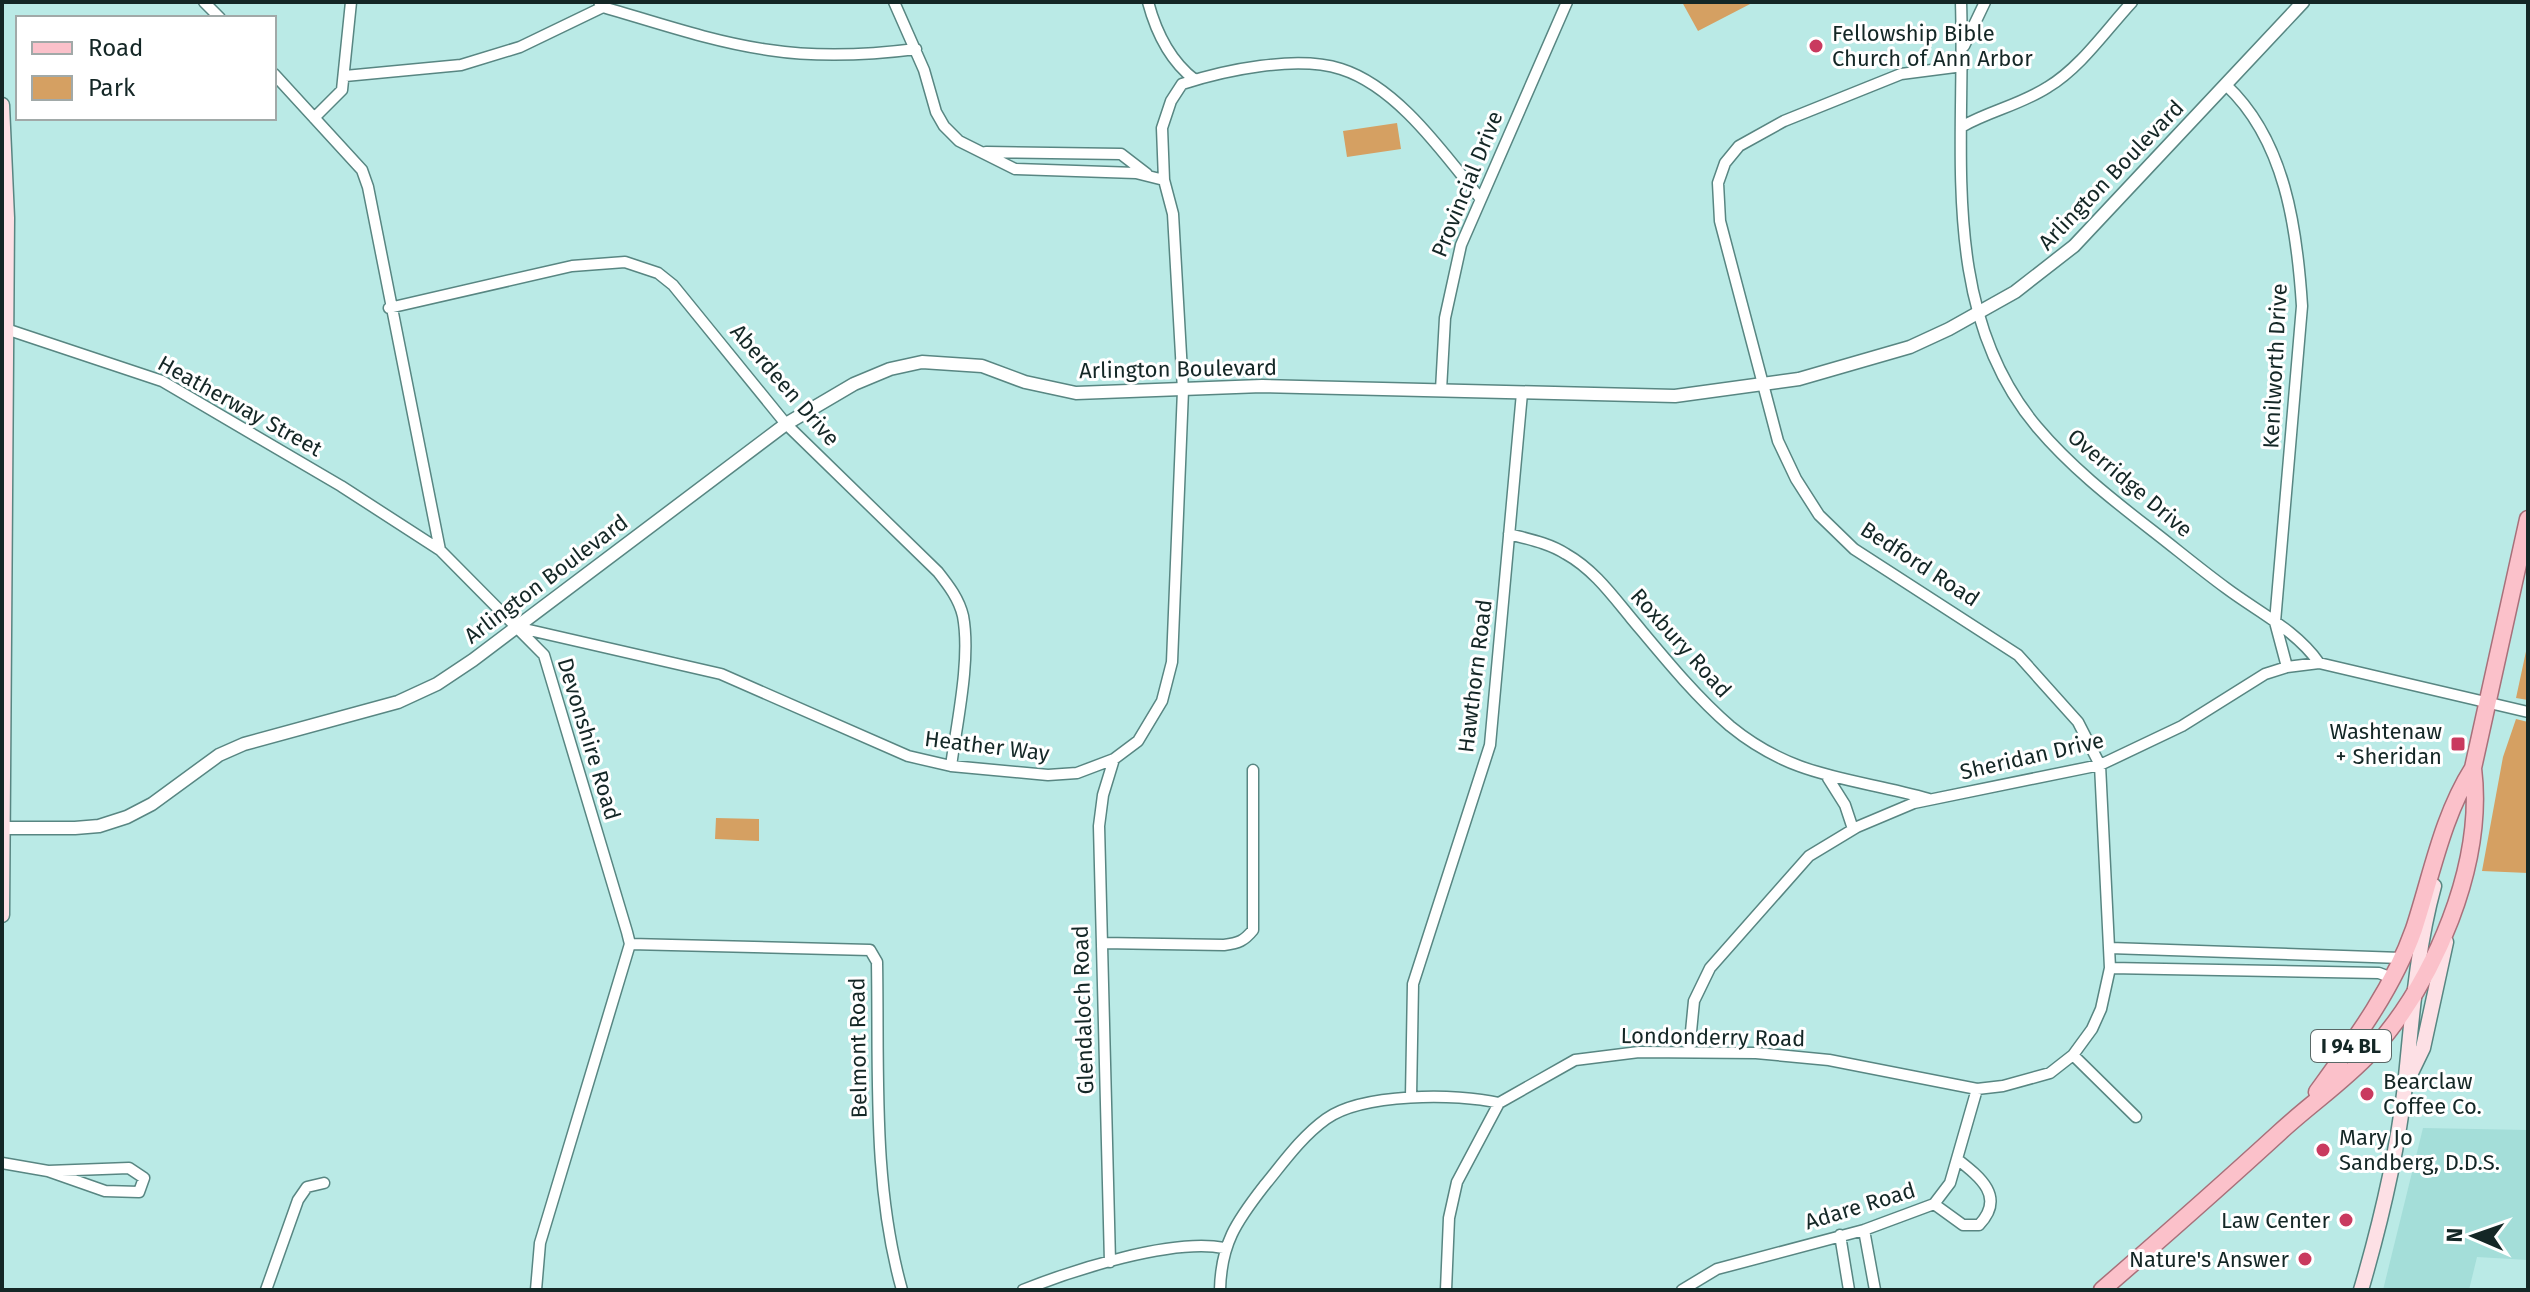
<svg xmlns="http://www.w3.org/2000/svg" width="2530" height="1292" font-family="'Fira Sans',sans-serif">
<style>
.built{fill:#a4ded9}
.green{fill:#d5a062}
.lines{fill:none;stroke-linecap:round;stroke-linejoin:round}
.minor-casing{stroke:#588682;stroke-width:13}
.tertiary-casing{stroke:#588682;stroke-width:15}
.secondary-casing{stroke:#588682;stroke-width:17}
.primary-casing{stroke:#a8707a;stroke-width:19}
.minor{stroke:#fff;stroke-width:10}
.tertiary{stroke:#fff;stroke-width:12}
.secondary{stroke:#fde0e5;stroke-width:14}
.primary{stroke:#fbc1ca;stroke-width:16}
.poi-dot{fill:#c93a5f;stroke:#fff;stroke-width:3}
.labels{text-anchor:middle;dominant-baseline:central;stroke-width:6;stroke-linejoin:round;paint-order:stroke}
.shield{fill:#fff;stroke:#5a6867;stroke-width:2}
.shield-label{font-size:20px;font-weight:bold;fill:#142726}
.poi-label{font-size:22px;fill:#142726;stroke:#fff;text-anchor:start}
.street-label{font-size:22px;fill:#142726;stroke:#fff}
</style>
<rect width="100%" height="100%" fill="#baeae6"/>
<!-- built -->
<path class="built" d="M2423,1128L2528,1130V1260L2477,1257L2469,1290H2383Z"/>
<!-- green -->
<path class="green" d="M1682,2H1754L1698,31Z
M1397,123L1401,149L1347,157L1343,131Z
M2528,642V700L2516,698Z
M2516,719L2528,722V873L2482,871L2503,757Z
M716,818L759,819V841L715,839Z"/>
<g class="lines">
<!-- minor casing -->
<g class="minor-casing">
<path id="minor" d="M204,2L220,18
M599,2L603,7C658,23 713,42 769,50C815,57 869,55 916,49
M894,2L924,70L936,112L944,126L959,141L1015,169L1136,173L1164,180
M1148,2C1156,32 1170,61 1195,80
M1961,2C1966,145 1937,308 2037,427C2070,466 2109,497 2149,528C2175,548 2200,569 2226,588C2258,612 2296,630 2319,663
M1964,46L1985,2
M274,74L362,170L368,187L440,550L544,655L627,932L630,944L540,1243L536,1290
M345,76L461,65L520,47L603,7
M2226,85C2285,140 2297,228 2302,306L2275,622L2287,667
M314,118L342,90L351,2
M1963,126C1992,110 2020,105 2048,87C2081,67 2106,30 2132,2
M986,152L1121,154L1147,174
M389,308L572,266L625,262L658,273L673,285L786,424L938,572C949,586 959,599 963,616C971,659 957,722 951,766
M6,329L162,381L341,486L440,550
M1441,390L1445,318L1461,245L1567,2
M1509,534C1528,539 1549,543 1566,554C1593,569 1612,595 1631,618C1662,655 1694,695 1730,726C1796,780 1853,777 1929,799
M516,627L721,674L908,756L951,766L1048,775L1077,773L1114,759L1138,741L1162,701L1172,662L1183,390L1173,214L1164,180L1162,128L1171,101L1182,84C1225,70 1296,55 1341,69C1398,87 1444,154 1480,198
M1828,778L1845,805L1853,829
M1102,943L1224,945C1239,943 1244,941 1253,930V770
M630,944L870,950L877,962C879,1071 872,1184 902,1290
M2110,948L2401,958
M2110,968L2379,973L2392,978
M1689,1052L1694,1001L1710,968L1809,856L1857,827L1914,803L2100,765L2182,726L2265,674L2287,667L2319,663L2528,712
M2073,1055L2136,1117
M1411,1097L1413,984L1490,745L1522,393
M2,1163L48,1171L105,1191L139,1192L144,1178L129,1168L48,1171
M1934,1204L1963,1225H1979C2006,1197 1980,1177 1957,1159
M1864,1230L1875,1290
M1840,1235L1849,1290
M1110,1262L1099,826L1103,795L1114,759
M266,1290L298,1200L307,1187L324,1183
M1023,1290C1073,1270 1172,1238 1224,1248
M1220,1290C1221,1244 1236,1222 1264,1186C1283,1163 1301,1137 1326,1119C1362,1093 1457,1093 1499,1103L1575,1060L1639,1052L1756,1053L1829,1060L1977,1089L2003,1086L2050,1073L2073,1055L2092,1029L2101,1009L2110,968L2100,765L2078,722L2018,655L1854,549L1819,515L1796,479L1778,441L1720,221L1718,183L1725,163L1739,146L1784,121L1901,74L1963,66
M1446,1290L1449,1218L1457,1182L1499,1103
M1682,1290L1717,1269L1864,1230L1934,1204L1950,1183L1977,1089"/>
</g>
<!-- tertiary casing -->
<g class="tertiary-casing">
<path id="tertiary" d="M3,828H75L99,826L127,817L152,804L219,755L244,744L398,702L437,684L473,660L786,424L854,384L890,369L922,362L982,366L1025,382L1076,393L1262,386L1675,396L1799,379L1910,347L1949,329L2015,292L2074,246L2303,2"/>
</g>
<!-- secondary casing -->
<g class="secondary-casing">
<path id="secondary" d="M2,105L7,218L2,915
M2408,1079L2423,1048L2446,942
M2361,1290C2380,1225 2397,1154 2405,1086C2412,1020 2416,951 2434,886"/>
</g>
<!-- primary casing -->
<g class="primary-casing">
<path id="primary" d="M2317,1092C2354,1041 2393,989 2414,929C2432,874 2442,817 2473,768
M2102,1290C2162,1238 2221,1186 2280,1132C2309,1105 2343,1082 2371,1052C2435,981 2485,864 2473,768L2528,519"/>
</g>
<!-- minor -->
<use href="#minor" class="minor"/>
<!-- tertiary -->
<use href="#tertiary" class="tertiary"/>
<!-- secondary -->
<use href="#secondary" class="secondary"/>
<!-- primary -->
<use href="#primary" class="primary"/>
</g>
<!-- markers -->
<g class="poi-dot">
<circle cx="1816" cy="46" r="8"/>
<rect x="2450" y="736" width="16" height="16" rx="4"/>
<circle cx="2367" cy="1094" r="8"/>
<circle cx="2323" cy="1150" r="8"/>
<circle cx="2346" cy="1220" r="8"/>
<circle cx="2305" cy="1259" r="8"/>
</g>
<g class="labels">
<!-- shield labels -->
<rect class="shield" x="2311" y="1030" width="80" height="32" rx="6"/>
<g class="shield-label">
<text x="2351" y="1046">I 94 BL</text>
</g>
<!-- poi labels -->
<g class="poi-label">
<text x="1832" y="33">Fellowship Bible<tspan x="1832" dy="25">Church of Ann Arbor</tspan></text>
<text x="2442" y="731" text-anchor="end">Washtenaw<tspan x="2442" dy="25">+ Sheridan</tspan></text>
<text x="2383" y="1081">Bearclaw<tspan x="2383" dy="25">Coffee Co.</tspan></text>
<text x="2339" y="1137">Mary Jo<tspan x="2339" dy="25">Sandberg, D.D.S.</tspan></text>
<text x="2330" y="1220" text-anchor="end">Law Center</text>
<text x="2289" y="1259" text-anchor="end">Nature's Answer</text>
</g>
<!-- street labels -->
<g class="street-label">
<text transform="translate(2111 175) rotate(-46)">Arlington Boulevard</text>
<text transform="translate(1467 184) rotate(-68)">Provincial Drive</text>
<text transform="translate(2275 366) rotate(-87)">Kenilworth Drive</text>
<text transform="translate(1178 369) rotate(-1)">Arlington Boulevard</text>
<text transform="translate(785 385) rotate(49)">Aberdeen Drive</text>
<text transform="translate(240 406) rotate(29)">Heatherway Street</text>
<text transform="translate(2130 483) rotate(40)">Overridge Drive</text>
<text transform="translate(1920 564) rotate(33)">Bedford Road</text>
<text transform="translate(546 579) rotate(-37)">Arlington Boulevard</text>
<text transform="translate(1681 643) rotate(48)">Roxbury Road</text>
<text transform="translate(1475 676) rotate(-83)">Hawthorn Road</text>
<text transform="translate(589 739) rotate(73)">Devonshire Road</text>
<text transform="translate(987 746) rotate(7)">Heather Way</text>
<text transform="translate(2032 756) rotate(-13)">Sheridan Drive</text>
<text transform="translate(1083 1010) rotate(-92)">Glendaloch Road</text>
<text transform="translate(1713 1037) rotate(1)">Londonderry Road</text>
<text transform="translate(858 1048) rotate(-91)">Belmont Road</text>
<text transform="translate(1860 1206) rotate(-17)">Adare Road</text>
</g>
</g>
<!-- border -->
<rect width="2530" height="1292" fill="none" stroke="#142726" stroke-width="8"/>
<!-- legend -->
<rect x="16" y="16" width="260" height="104" fill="#ffffff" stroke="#a1a9a8" stroke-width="2"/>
<rect x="32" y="42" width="40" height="12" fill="#fbc1ca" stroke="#a1a9a8" stroke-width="2"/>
<text x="88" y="56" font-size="24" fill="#142726">Road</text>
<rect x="32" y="76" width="40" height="24" fill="#d5a062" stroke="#a1a9a8" stroke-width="2"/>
<text x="88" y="96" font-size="24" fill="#142726">Park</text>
<!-- north arrow -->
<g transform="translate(2474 1236) rotate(272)" stroke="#ffffff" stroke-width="6" paint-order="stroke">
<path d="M0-6L14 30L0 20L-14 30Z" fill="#142726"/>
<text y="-12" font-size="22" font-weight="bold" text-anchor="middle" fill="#142726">N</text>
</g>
</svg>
